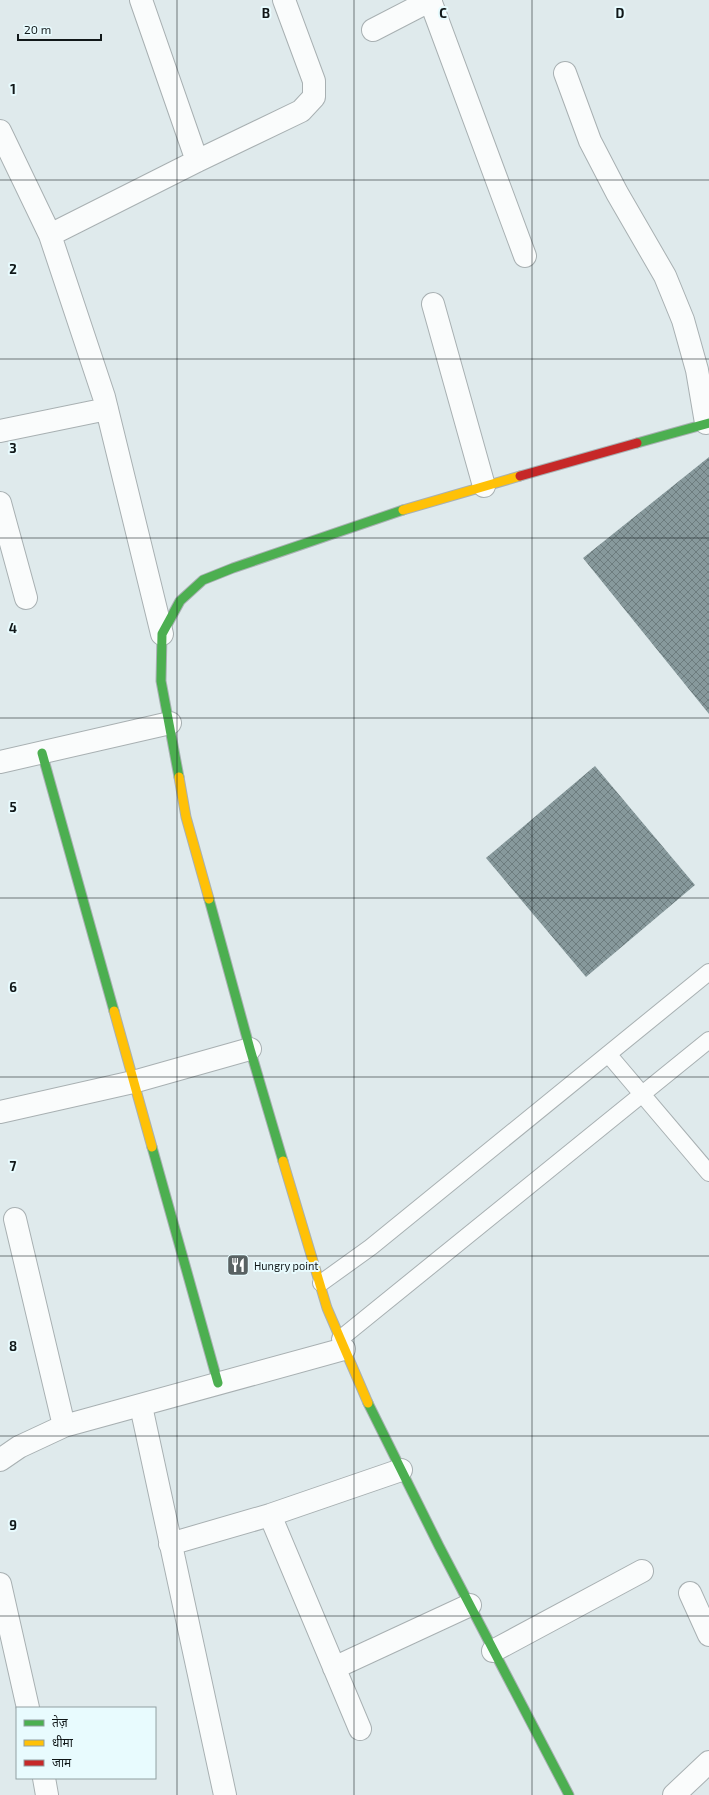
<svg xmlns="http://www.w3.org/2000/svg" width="709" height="1795" font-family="'Exo 2','Noto Sans Devanagari',sans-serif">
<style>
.building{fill:url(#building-cross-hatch)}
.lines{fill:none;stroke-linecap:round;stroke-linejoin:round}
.lane-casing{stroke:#a8b0b2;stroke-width:18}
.street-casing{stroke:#a8b0b2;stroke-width:24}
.fast-casing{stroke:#a8b0b2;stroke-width:11}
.slow-casing{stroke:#a8b0b2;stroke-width:11}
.jam-casing{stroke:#a8b0b2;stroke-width:11}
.lane{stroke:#fafcfc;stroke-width:16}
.street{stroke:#fafcfc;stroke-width:22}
.fast{stroke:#4caf50;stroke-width:9}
.slow{stroke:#ffc107;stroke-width:9}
.jam{stroke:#c62828;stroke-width:9}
.grid{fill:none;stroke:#111819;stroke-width:1;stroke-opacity:0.55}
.labels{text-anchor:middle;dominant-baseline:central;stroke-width:4;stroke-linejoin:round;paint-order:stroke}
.poi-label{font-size:11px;fill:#111819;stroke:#e8fbfe;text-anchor:start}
.grid-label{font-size:13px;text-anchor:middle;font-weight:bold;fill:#111819;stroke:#e8fbfe;stroke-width:4;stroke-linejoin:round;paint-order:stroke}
</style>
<defs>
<pattern id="building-cross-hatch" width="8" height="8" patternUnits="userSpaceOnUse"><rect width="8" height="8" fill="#87999c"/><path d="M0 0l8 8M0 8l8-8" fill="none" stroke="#6d7c7e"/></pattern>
</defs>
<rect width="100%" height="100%" fill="#dfeaec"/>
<!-- building -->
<path class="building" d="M709,457V714L583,558Z
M595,766L695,885L586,977L486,858Z"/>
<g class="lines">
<!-- lane casing -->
<g class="lane-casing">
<path id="lane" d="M608,1054L709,1173
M321,1283L371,1247L709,972
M340,1339L709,1040"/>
</g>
<!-- street casing -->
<g class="street-casing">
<path id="street" d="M141,0L197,161
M430,0L525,256
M373,30L431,0
M565,73L590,141L617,193L665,276L683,320L697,370L706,423
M0,131L50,235L104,397L162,634
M50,235L197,161L301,111L314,97V81L284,0
M433,304L484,486
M0,431L107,409
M0,503L26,598
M0,762L170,723
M0,1112L133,1082L250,1049
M15,1219L64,1426
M141,1406L225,1795
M0,1460L19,1447L64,1426L344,1349
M270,1515L360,1729
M170,1544L270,1515L401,1470
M0,1584L28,1708
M690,1593L709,1635
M493,1651L642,1571
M334,1668L470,1605
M44,1778L47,1795
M674,1795L709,1762"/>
</g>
<!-- fast casing -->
<g class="fast-casing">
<path id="fast" d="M637,443L709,423
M42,753L114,1011
M179,777L161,681L162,634L180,601L203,580L233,568L403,510
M209,899L250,1049L283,1161
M152,1147L218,1383
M368,1403L439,1546L569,1795"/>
</g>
<!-- slow casing -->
<g class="slow-casing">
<path id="slow" d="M403,510L520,476
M179,777L186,817L209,899
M114,1011L152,1147
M283,1161L327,1308L368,1403"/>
</g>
<!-- jam casing -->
<g class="jam-casing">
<path id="jam" d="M520,476L637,443"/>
</g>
<!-- lane -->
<use href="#lane" class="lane"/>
<!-- street -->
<use href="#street" class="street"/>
<!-- fast -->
<use href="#fast" class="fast"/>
<!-- slow -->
<use href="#slow" class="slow"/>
<!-- jam -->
<use href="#jam" class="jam"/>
</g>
<!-- grid -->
<path class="grid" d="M177,0V1795M354,0V1795M532,0V1795M0,180H709M0,359H709M0,538H709M0,718H709M0,898H709M0,1077H709M0,1256H709M0,1436H709M0,1616H709"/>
<!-- icons -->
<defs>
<g id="restaurant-square" transform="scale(1.15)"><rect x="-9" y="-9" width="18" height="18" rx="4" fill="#596263" stroke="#e8fbfe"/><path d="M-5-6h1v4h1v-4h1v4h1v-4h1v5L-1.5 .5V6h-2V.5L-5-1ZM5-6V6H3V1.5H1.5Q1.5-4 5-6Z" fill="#fff"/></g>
</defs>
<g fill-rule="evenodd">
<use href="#restaurant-square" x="238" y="1265"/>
</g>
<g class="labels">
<!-- poi labels -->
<g class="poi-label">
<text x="254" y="1265">Hungry point</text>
</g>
</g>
<g class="grid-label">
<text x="266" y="18">B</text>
<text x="443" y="18">C</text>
<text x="620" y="18">D</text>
<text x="13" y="94">1</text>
<text x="13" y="274">2</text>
<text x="13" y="453">3</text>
<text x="13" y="633">4</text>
<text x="13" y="812">5</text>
<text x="13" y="992">6</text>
<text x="13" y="1171">7</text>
<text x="13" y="1351">8</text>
<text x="13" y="1530">9</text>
</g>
<!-- legend -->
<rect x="16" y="1707" width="140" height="72" fill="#e8fbfe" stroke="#92a0a2"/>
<rect x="24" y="1720" width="20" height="6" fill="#4caf50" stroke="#92a0a2"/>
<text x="52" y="1727" font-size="12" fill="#111819">तेज़</text>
<rect x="24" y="1740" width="20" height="6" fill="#ffc107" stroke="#92a0a2"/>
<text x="52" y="1747" font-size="12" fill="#111819">धीमा</text>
<rect x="24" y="1760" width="20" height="6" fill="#c62828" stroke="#92a0a2"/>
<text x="52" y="1767" font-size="12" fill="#111819">जाम</text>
<!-- scale -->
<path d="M18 34v6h83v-6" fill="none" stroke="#111819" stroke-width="2"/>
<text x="24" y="34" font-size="12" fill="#111819" stroke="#e8fbfe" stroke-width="3" paint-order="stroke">20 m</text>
</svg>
